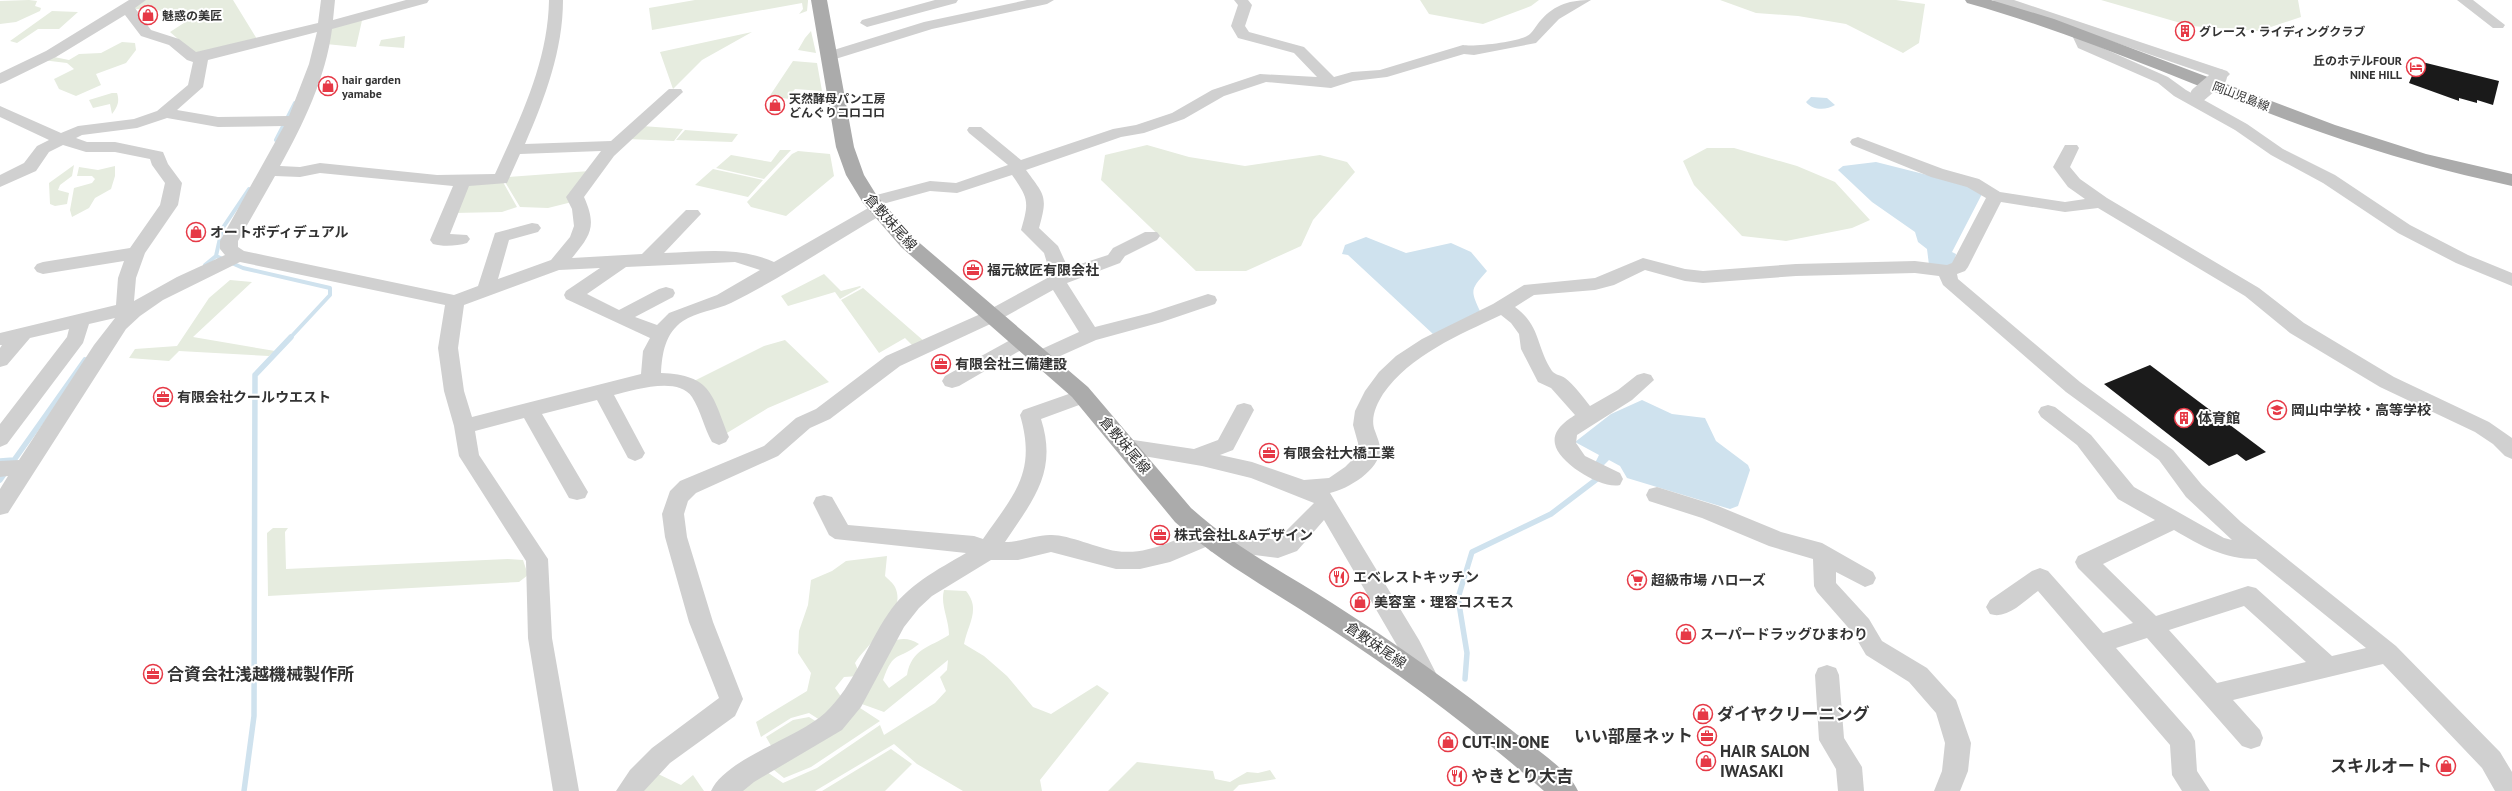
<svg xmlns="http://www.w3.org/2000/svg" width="2512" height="791" font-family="'PT Sans','Noto Sans JP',sans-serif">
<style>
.green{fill:#e6ecdf}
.water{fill:#cfe2ee}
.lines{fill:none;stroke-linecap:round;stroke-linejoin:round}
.stream-far1{stroke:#cfe2ee;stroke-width:4}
.stream{stroke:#cfe2ee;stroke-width:5.5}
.building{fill:#1a1a1a}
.minor{fill:#d0d0d0;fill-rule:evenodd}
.major{fill:#ababab;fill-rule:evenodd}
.minor-bridge{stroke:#d0d0d0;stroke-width:16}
.labels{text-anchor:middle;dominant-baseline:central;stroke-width:4;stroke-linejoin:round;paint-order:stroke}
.far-poi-label{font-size:12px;font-weight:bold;fill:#333;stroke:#fff;text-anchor:start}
.far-street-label{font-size:12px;fill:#333;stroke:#fff}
.street-label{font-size:14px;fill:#333;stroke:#fff}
.poi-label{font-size:14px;font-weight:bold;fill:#333;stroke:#fff;text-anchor:start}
.near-poi-label{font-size:17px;font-weight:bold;fill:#333;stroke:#fff;text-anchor:start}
</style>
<rect width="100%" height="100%" fill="#fff"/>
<!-- green -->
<path class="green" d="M29,0L37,1L35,6L41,8L40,11L16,22L0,24V1Z
M143,0H233L257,39L194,53L170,32L190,19L154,9H135V7Z
M695,0H808V1L807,11L799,14L803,9L802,3L652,30L649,8Z
M1420,0H1539L1531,6L1483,24L1429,14Z
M1720,0H1896L1925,4L1919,43L1903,53L1846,24L1798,16L1756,13Z
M2101,0H2298L2301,17L2259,31L2191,26Z
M52,11L78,12L59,29H38L17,43L10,41Z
M363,16L356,47L326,44L330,29Z
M811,31L816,53L798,50L805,38Z
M752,32L702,60L673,89L660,52Z
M405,36L404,48L379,46L381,40Z
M122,42L135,43L136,50L126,63L96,74L101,85L76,96L59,89L54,79L74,69L67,63L42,60L49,56L69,60L79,54L101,53Z
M793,61L817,63L822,91L795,89L791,94L823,98L824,102L769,97Z
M112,93H117C120,102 117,107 112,114L110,104L93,108L89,100Z
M642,126L683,129L674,141L628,139Z
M685,130L738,134L732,142L676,140Z
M1147,145L1189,157L1245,166L1320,155L1347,162L1355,172L1313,220L1301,246L1246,271H1196L1101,180L1105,155Z
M1707,148H1734L1797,166L1835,182L1870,220L1852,228L1786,241L1742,236L1694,185L1683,161Z
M780,150H791L764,179L716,168L731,155L771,162Z
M798,151L830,154L834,176L786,216L751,207L747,202L792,154Z
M74,165L72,176L60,185L58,190L69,193L67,204L55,206L50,204L49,183Z
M115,166V176L111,189L95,198L89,208L72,217L70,210L74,188L92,183L95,179L92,176H77L79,167L98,170Z
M713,169L763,180L748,197L695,185Z
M590,171L572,202L548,208L520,207L505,182L508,177Z
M503,182L517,207L502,212L453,213L466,185Z
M824,274L841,291L860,286L861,287L840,299L835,292L788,306L781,296Z
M230,280L252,282L193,337L275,351L269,356L179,351L169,361L129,358L135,349L177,346L209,298Z
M863,288L925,342L915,348L905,338L879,353L841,300Z
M785,340L829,382L768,408L722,436L694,381L764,346Z
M273,528H288L285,532L286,569L508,559L523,560L528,575L519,582L268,596L267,533Z
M887,556L885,576C888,579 893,583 895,587C908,614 867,643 855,663L858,670C875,654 895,628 919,644C898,661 894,649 883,680L889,688L907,675C912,648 929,648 949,635C949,619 940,605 944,590L966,591C981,609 968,624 964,644L984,656L1007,676L1033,707L1051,714L1097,685L1109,693L1040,780L1042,791H963L917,764L894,744L815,791H736L767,772L783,783L817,768L880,725L884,735L935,703L946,691L940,677L947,670L948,660L884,712L859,703L858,676L844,677L835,688L844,701L823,722L809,713L791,718L761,737L756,722L807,691L811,673L798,653L799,631L808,605L811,580L832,571L846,561Z
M857,706L880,721L811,767L784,778L769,766Z
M809,717L822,725L774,751L766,737L793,720Z
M891,749L912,764L885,791H822Z
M1137,762L1213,771L1215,779L1230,782L1247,772L1258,773L1270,770L1276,779L1239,785L1233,791H1108Z
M654,772L681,785L693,775L704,791H638Z"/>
<!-- water -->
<path class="water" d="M1811,97L1827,98L1835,105C1827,110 1813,111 1806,102Z
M1876,162L1971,186L1982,194L1952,252L1956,254L1954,265L1945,269L1929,265L1927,249L1918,242L1915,232L1872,202L1838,170L1843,166Z
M1366,237L1406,253L1451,243L1471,252L1487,271C1470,290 1470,290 1481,313L1433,334L1348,255L1342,254L1345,245Z
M1642,400L1672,414L1705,418L1716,441L1748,465L1750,470L1738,506L1730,509L1627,478L1620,466L1609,460L1601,468L1594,465L1599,455L1575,442L1611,414Z"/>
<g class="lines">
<!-- stream-far1 -->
<path class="stream-far1" d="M276,140L295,103
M216,256L243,268L330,288V295L290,338
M205,265L216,256L222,229L249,189"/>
<!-- stream -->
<path class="stream" d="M0,461L13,460
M0,480L85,360
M1465,679L1467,653L1458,598L1472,552L1551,514L1597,479L1593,476
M244,791L254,716L255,375L291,337"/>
</g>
<!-- building -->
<path class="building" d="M2418,61L2499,81L2493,105L2477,100V103L2459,98V101L2409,83Z
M2150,365L2266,452L2246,461L2237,454L2209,466L2104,384Z"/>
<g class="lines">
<!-- minor -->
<path class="minor" d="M129,0H146L135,8L151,30L179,39L196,52L318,23L321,0H335L333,20L406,0H429L427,3L332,29C326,77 303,125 280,166L300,167L320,163L437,175L495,174C520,119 548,62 549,0H563C563,50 545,98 525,144L611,141L669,89H681L683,92L614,156L584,197C597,226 591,235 572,258L642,254L686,210H698L701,214L664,253C702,252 738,246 774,262L870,207L862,202L865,198L930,181L956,183L1008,165L969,133L967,130L969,127H981L1021,160L1113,129L1136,125L1172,113L1212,90L1260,74L1317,77L1294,53L1238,38L1231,26L1238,5L1234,0H1248L1252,5L1245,26L1249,32L1304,47L1334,77L1352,72L1380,70L1463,45C1475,47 1516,42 1527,36C1533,33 1536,25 1541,20C1555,4 1571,0 1591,0L1559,19L1536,43L1474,55L1464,54L1387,77L1353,81L1331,88L1266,82L1224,96L1184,119L1144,133L1121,137L1026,170C1045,196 1048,196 1039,228L1058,246L1068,268L1108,255L1113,248L1145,232H1157L1160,236L1157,240L1125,256L1120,263L1067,283L1095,327L1150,313L1208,294L1215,296L1217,300L1215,304L1162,322L1096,340L1040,365L1033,363L1030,358L1033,353L1079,332L1053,290L999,320L900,366L830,419L810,428L778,456L696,493L688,501L684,514L687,537L713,622L743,699L735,716L670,763L644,791H616L630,770L652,748L719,698L689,622L665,537L662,514L670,491L680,481L764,446L796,418L816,409L886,356L985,312L1051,276L1044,253L1021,230C1029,202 1029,199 1012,175L957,193L930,191L879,205L886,210L883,214C833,243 783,277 731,303C716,310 696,312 683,321C665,333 662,354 661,373C712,375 712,395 729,437L726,442L719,445L712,442C704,428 701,411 692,397C678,376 634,390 614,395L645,453L642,458L635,461L628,458L597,400L542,414L588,492L585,498L577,500L569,498L524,418L475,431L479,455L548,559L552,638L579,791H553L528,638L526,561L459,456L454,426L444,391L438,348L445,305L240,262L163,300L140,316L126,329L8,513L0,515V489L8,476L0,477V461L19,460L94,345L115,318L89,324L83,343L7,444L0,447V424L67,337L69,329L30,338L7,365L0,367V348L2,345H0V333L116,305L118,278L124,261L43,274L37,272L34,268L37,264L43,262L130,248L160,205L165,183L152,165L150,159L115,152H86L63,145L49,152L36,171L0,187V175L24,163L37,146L49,140L0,117V106L61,133L78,126L134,119L157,111L188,85L193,62L187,60L169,45L141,36L125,15L56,57L5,82L0,84V73L46,51ZM317,32L309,64L289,116L218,117L177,110L203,87L208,60ZM167,118L218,127L284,126L220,241V249L225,255L177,277L134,301L136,278L145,253L178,205L182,183L168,164L163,152L115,142H87L76,138L82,135L137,128ZM601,151L566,197L572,209L574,226L570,237L551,260L498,279L509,240L538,232L541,228L538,224L532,223L495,233L478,286L454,295L244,251L238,247V241L275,176L300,177L320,173L453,186L430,240L433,244C443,247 457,246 467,243L470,239L467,235L450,234L469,186L507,183L520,154ZM735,262L760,270L717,295L669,313L657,325L635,317L673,297L675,293L673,289L666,287L659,289L619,310L587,294L626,267ZM600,268L566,291L564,295L566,299L650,338L643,351L641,374L472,417L464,391L458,348L464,305L559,270Z
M935,0H958L956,3L867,27L860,23L862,20Z
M1027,0H1054L1047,4L932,29L829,61L821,56L824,53L924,22Z
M1993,0H2014L2227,71L2230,74L2224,80H2214L2212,76L2085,32L2089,42L2168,77L2186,90L2247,124L2283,149L2335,175L2410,225L2468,255L2512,273V286L2456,263L2398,233L2323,183L2271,155L2235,130L2174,96L2158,83L2078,48L2071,33V27L1995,3Z
M2457,0H2473L2505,25L2503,28H2493Z
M1858,137L1943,169L1979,179L2000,192L2065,202L2085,199L2068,187L2053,167L2065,145H2077L2079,148L2070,167L2080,179L2107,198L2259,288L2304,323L2394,377L2489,422L2512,438V459L2505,456L2493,444L2475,432L2380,387L2290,333L2245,296L2098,208L2065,212L2001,202L1968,267L1965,271L1957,274L1958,279L2080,382L2173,450L2202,485L2241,522L2396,646L2500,752L2512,772V791H2495L2482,768L2383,664L2233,700L2260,730L2263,738L2260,746L2251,749L2242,746L2147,638L2116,648L2191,733L2195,741L2197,771L2210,791H2182L2172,775L2170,745L2038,591C2024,601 2007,620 1990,614L1986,607L1990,600L2032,571L2040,568L2048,571L2103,633L2133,623L2078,568L2075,562L2078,556L2155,520L2118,499L2077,445L2041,417L2038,412L2041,407L2048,405L2055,407L2091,435L2134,487L2224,538L2232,540L2186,497L2159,460L2066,392L1943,285L1939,276L1915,273L1796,276L1703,283L1685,281L1645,270L1614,285L1595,290L1534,295L1515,307C1541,326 1536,347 1552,371C1555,375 1561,375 1565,378C1574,385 1583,397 1590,406L1618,390L1637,375L1644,373L1651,375L1654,380L1632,400L1577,435L1576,443L1585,456L1620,473L1623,479L1620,485C1603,490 1558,463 1555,444C1552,430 1566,421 1575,415L1551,388L1538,382L1521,349L1519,334L1511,323L1501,315C1459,335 1410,355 1383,394C1376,405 1370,419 1375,431C1377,437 1380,443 1380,449C1380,470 1348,489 1330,493L1419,640L1440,681L1437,688L1428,691L1419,688L1402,654L1324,520L1297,551L1278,558L1247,554H1218L1210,551L1208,546L1170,562L1140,569H1116L1051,552L1018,560H991L932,596L919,608L904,627L861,707L842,730L754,782L743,791H711C726,758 798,738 825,713C854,686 866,646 888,614C907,585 937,570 966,553L835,539L829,535L813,503L816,497L824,495L832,497L848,525L974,536L983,539C1014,494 1037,473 1020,415L1023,410L1083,389L1090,391L1093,396L1090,401L1041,419C1058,472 1033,500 1005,542C1021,542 1035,535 1050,535C1067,534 1097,548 1116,551C1149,556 1176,538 1207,528L1215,531L1218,536H1247L1277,540L1314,503L1251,478L1202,466L1120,452L1117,447L1120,442L1127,439L1194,449L1218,440L1237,405L1244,403L1251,405L1254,410L1233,450L1220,455L1252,462L1304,480L1329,478L1345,467L1359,453L1358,443L1353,425L1355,411L1365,391L1379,372L1396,356L1422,339L1493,304L1524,285L1595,278L1643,258L1685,269L1703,271L1796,264L1915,261L1947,265L1952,263L1986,198L1967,187L1931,177L1852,145L1850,142L1852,139ZM2174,530C2201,546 2224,559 2256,559L2366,648L2332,656L2256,588L2248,586L2156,616L2103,564ZM2244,606L2306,662L2217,683L2169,630Z
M1021,334L1028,336L1031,341L1028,346L959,386L952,388L945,386L942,381L945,376Z
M1657,487L1718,506L1781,532L1822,543L1873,572L1876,578L1873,584L1865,587L1836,572V583L1869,619L1882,641L1927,668L1956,700L1971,743L1968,771L1960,791H1934L1942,771L1945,743L1936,713L1909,682L1866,655L1853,633L1817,592L1814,586L1813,559L1769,546L1702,518L1649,501L1646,495L1649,489Z
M1827,665L1836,668L1839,675L1844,738L1862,767L1864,791H1838L1836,769L1819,740L1815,675L1818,668Z"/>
<!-- major -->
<path class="major" d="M811,0H827L854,147L864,175L877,196L915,239L1088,387L1191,508C1234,547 1284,572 1332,603C1395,643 1456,686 1514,732C1533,747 1569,770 1578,791H1544C1476,731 1404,677 1329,628C1277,593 1221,564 1175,522L1072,397L901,247L863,203L846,175L836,147Z
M1965,0H1991L2054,19L2335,125L2426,154L2512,174V186C2448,172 2385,155 2323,133C2203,91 2089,37 1967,3Z"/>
<!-- minor-bridge -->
<path class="minor-bridge" d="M2198,95L2219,77"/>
</g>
<!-- icons -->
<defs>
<g id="shop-ring" transform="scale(1)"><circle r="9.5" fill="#fff" stroke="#e63946" stroke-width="1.5"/><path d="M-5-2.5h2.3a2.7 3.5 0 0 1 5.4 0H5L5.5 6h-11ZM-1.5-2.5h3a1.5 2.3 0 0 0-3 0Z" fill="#e63946"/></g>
<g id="building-ring" transform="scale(1)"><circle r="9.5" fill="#fff" stroke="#e63946" stroke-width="1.5"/><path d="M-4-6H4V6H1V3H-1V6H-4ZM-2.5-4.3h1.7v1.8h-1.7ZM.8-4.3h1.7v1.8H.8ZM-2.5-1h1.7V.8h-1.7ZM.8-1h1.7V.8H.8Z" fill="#e63946"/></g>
<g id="hotel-ring" transform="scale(1)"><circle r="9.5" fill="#fff" stroke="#e63946" stroke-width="1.5"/><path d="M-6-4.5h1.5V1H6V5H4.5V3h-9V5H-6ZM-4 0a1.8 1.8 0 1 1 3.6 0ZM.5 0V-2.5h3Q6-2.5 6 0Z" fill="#e63946"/></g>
<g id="office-ring" transform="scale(1)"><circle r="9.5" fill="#fff" stroke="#e63946" stroke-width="1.5"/><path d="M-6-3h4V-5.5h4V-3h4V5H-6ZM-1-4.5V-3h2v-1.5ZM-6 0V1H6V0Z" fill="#e63946"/></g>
<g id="school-ring" transform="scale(1)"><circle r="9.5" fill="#fff" stroke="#e63946" stroke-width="1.5"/><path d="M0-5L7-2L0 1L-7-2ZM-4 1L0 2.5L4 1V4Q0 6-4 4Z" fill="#e63946"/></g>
<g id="restaurant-ring" transform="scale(1)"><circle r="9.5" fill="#fff" stroke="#e63946" stroke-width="1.5"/><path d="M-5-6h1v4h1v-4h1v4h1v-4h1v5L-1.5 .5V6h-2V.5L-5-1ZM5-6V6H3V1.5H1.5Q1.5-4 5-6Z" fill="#e63946"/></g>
<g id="supermarket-ring" transform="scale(1)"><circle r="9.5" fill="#fff" stroke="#e63946" stroke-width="1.5"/><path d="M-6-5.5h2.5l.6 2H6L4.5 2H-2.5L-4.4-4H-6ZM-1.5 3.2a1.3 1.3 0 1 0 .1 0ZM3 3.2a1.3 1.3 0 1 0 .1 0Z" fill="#e63946"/></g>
</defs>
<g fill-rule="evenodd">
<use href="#shop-ring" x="148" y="15"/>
<use href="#building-ring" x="2185" y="31"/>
<use href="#hotel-ring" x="2416" y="67"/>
<use href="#shop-ring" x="328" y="86"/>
<use href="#shop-ring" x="775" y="105"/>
<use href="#shop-ring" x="196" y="232"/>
<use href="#office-ring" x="973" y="270"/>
<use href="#office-ring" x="941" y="364"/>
<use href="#office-ring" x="163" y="397"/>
<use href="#school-ring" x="2277" y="410"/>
<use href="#building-ring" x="2184" y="418"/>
<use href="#office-ring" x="1269" y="453"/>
<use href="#office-ring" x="1160" y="535"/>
<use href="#restaurant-ring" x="1339" y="577"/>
<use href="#supermarket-ring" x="1637" y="580"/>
<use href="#shop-ring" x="1360" y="602"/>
<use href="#shop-ring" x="1686" y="634"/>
<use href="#office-ring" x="153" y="674"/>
<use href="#shop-ring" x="1703" y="714"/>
<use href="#office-ring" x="1707" y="736"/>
<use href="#shop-ring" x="1448" y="742"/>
<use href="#shop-ring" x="1706" y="761"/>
<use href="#shop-ring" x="2446" y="766"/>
<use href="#restaurant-ring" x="1457" y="776"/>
</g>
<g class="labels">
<!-- far-poi labels -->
<g class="far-poi-label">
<text x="162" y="15">魅惑の美匠</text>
<text x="2199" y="31">グレース・ライディングクラブ</text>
<text x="2402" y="60" text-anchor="end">丘のホテルFOUR<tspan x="2402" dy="14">NINE HILL</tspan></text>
<text x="342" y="79">hair garden<tspan x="342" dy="14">yamabe</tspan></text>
<text x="789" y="98">天然酵母パン工房<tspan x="789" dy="14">どんぐりコロコロ</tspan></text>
</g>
<!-- far-street labels -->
<g class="far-street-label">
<text transform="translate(2241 96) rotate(21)">岡山児島線</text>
</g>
<!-- street labels -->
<g class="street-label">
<text transform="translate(891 222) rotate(48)">倉敷妹尾線</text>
<text transform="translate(1125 445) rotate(50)">倉敷妹尾線</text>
<text transform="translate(1376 645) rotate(34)">倉敷妹尾線</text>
</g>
<!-- poi labels -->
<g class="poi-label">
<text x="210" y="232">オートボディデュアル</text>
<text x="987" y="270">福元紋匠有限会社</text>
<text x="955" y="364">有限会社三備建設</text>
<text x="177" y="397">有限会社クールウエスト</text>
<text x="2291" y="410">岡山中学校・高等学校</text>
<text x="2198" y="418">体育館</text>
<text x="1283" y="453">有限会社大橋工業</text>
<text x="1174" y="535">株式会社L&amp;Aデザイン</text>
<text x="1353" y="577">エベレストキッチン</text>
<text x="1651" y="580">超級市場 ハローズ</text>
<text x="1374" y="602">美容室・理容コスモス</text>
<text x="1700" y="634">スーパードラッグひまわり</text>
</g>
<!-- near-poi labels -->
<g class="near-poi-label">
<text x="167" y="674">合資会社浅越機械製作所</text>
<text x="1717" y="714">ダイヤクリーニング</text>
<text x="1693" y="736" text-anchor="end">いい部屋ネット</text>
<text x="1462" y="742">CUT-IN-ONE</text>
<text x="1720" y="751">HAIR SALON<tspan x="1720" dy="20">IWASAKI</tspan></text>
<text x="2432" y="766" text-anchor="end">スキルオート</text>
<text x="1471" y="776">やきとり大吉</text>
</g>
</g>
</svg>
